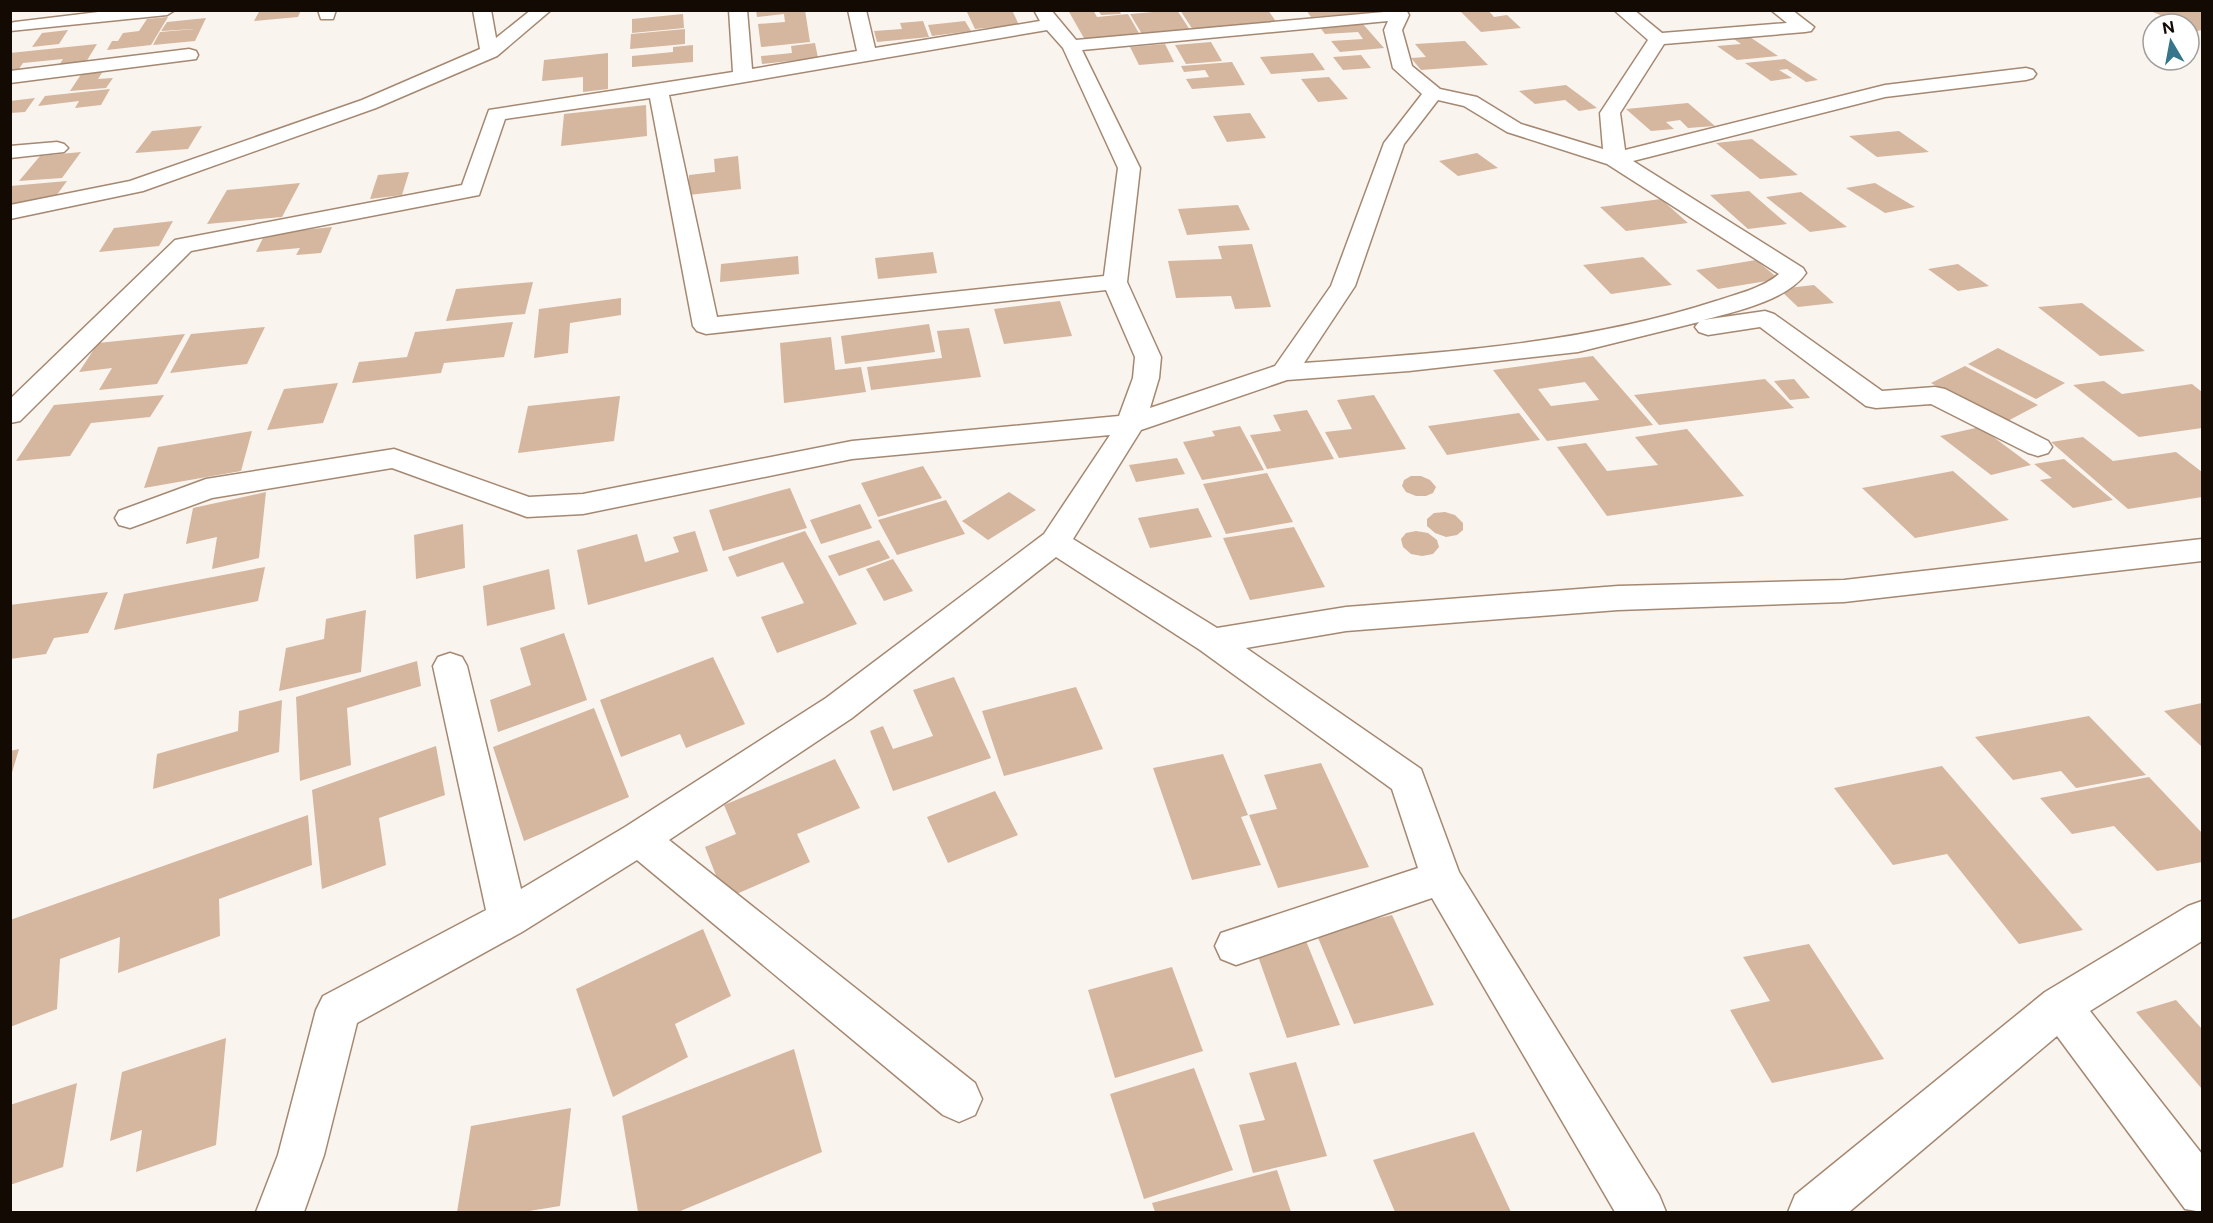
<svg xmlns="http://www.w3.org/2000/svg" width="2213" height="1223" font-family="'Public Sans',sans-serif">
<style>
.building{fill:#d5b69f;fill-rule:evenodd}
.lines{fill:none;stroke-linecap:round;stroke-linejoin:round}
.street-casing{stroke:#a58871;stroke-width:3}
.street{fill:#fff;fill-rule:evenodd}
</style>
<rect width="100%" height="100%" fill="#faf4ef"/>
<!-- building -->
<path class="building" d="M260,10H301L298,17L254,21Z
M756,10H805L810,42L761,47L758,24L785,22L784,14L757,17Z
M966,10H1012L1019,25L975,29Z
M1068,10H1093L1097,17L1128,14L1140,35L1085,40Z
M1098,10H1119L1121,14L1101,15Z
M1177,10L1190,30L1142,34L1130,14Z
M1180,10H1268L1277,23L1193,30Z
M1306,10H1365L1367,13L1311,17Z
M1459,10H1488L1494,17L1507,15L1521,28L1481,32Z
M2161,10H2197L2202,13V30L2197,31L2189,28V24H2181L2153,12Z
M683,14L684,28L632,33V19Z
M168,17L151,45L107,50L112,41H118L123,33L139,31L147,19Z
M206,18L195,41L153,45L160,32L195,29L161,31L167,22Z
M923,21L929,37L877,42L874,31L902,29L900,23Z
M965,21L971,31L932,36L928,25Z
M1362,23L1384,48L1340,52L1331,41L1363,39L1358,32L1325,34L1319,26Z
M685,29V44L630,49L631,34Z
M68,30L59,44L32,47L42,33Z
M1747,35L1778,56L1737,60L1717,46L1741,44L1731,37Z
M1465,41L1488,65L1421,70L1411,58L1426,57L1415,44Z
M1211,42L1222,61L1186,64L1175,45Z
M815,43L818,58L762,64L761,56L792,53L791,46Z
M97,44L86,62L59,65L63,59L23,63L17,72L10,73V53Z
M1165,44L1174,62L1139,65L1130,47Z
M693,45V62L632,67V56L673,52V47Z
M608,53V89L583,92V77L542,81L544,60Z
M1313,53L1325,70L1271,74L1260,57Z
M1361,55L1371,68L1343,70L1333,57Z
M1785,59L1818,80L1806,82L1787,69L1779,70L1792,78L1771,81L1745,63Z
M1232,62L1245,85L1192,89L1186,79L1209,77L1205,70L1184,72L1181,66Z
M105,68L98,79L113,78L106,88L70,91L84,70Z
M1329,77L1348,99L1318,102L1301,79Z
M1566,85L1597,108L1579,111L1565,100L1535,104L1519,91Z
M110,89L101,105L75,108L79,101L38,106L45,96Z
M35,98L25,112L10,113V101Z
M1688,103L1715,126L1688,128L1680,120L1666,122L1674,129L1651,131L1626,109Z
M646,105L647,136L561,146L564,114Z
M1250,113L1266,138L1227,142L1213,116Z
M202,126L188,149L135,153L152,131Z
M1899,131L1929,152L1877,157L1849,136Z
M1752,139L1798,175L1760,179L1716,143Z
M81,152L62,178L19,181L40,156Z
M1477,153L1498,168L1458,176L1439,161Z
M738,156L741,189L689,195V175L715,172L714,159Z
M409,172L402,195L370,199L378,175Z
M67,181L53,200L10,204V186Z
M300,183L282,217L207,224L227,190Z
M1875,183L1915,207L1885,213L1846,188Z
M1749,191L1787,224L1748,229L1710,195Z
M1801,192L1847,227L1810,232L1766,197Z
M1661,199L1688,223L1626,231L1600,207Z
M1238,205L1250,230L1187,235L1178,209Z
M173,221L159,246L99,252L114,228Z
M332,227L321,253L296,255L300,248L256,252L265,234Z
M1252,244L1271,307L1235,309L1231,296L1176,298L1168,261L1222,259L1218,246Z
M933,252L937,273L878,279L875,258Z
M798,256L799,274L720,282L721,264Z
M1643,257L1672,285L1611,294L1583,265Z
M1756,260L1779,279L1718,289L1696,270Z
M1958,264L1989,286L1958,291L1928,269Z
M533,282L525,314L446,321L456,289Z
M1814,285L1834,303L1798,307L1779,289Z
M621,298V315L570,323L568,353L534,358L539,309Z
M1060,301L1072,336L1004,344L994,309Z
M2082,303L2145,351L2100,356L2038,307Z
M513,322L504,357L444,363L441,373L352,383L359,362L407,357L415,332Z
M929,324L935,352L845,364L841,336Z
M265,327L247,364L170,373L191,334Z
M969,328L981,377L871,390L867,367L942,358L937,331Z
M185,334L157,384L99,390L112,368L79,372L98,343Z
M831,337L835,370L861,367L866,392L784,403L780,343Z
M1998,348L2065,383L2036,399L1968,364Z
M1593,356L1653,425L1547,441L1493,370ZM1585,382L1599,400L1551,406L1538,389Z
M1965,366L2038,405L2004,423L1931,383Z
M1765,379L1794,408L1659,425L1634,395Z
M1794,379L1810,398L1790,400L1774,381Z
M2104,381L2122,394L2192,384L2202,392V428L2139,437L2073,385Z
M338,383L323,423L267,430L284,389Z
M164,395L150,417L91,423L70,456L16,461L54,405Z
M1374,395L1406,449L1339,458L1325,432L1352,429L1337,400Z
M620,396L614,441L518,453L528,406Z
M1307,410L1334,459L1267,469L1250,435L1281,431L1273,415Z
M1519,413L1540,440L1447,455L1428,426Z
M1240,426L1264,470L1202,480L1183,442L1215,436L1212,431Z
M1980,427L2031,465L1991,475L1940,436Z
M1687,429L1744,496L1607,516L1557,447L1586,443L1607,471L1658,465L1635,437Z
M252,431L241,471L144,488L158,447Z
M2083,437L2113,461L2176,452L2202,472V497L2128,509L2051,442Z
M1177,458L1185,474L1136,482L1129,465Z
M2064,459L2113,500L2073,508L2040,480L2052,478L2034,464Z
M923,466L942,498L878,517L861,483Z
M1953,471L2009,520L1915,538L1862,488Z
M1267,473L1293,522L1226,534L1203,484Z
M1411,476H1421L1430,480L1436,487L1433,493L1426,496H1416L1406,492L1402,486L1404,480Z
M790,488L807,528L723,551L709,510Z
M266,492L259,558L212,569L217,537L186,544L193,508Z
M1009,492L1036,510L988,540L962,521Z
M946,500L965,534L897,555L878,520Z
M860,504L872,528L821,544L810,520Z
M1198,508L1212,537L1150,548L1138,518Z
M1445,512L1455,515L1463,523V530L1457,535L1446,537L1435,533L1427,526V519L1434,513Z
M463,524L465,568L416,579L414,535Z
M1294,527L1325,587L1250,600L1223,538Z
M695,531L708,571L588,605L577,550L637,534L645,562L679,552L673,537Z
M805,531L857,624L777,653L761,617L804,603L783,562L737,577L728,557Z
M1416,531L1428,533L1437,540L1439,547L1433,554L1422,556L1411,554L1403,547L1401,539L1406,533Z
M879,540L890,558L839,576L828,556Z
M893,559L913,591L884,601L866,569Z
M265,567L258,601L114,630L124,594Z
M549,569L555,609L487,626L483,586Z
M108,592L88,633L54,638L46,654L10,659V605Z
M366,610L361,672L279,691L286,648L324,639L326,619Z
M564,633L587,700L498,732L490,700L531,685L520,648Z
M713,657L745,724L686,748L680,734L621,757L600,700Z
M417,661L421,686L347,708L351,765L300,781L296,697Z
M954,677L991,758L893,791L870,731L883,726L893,749L933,736L913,690Z
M1076,687L1103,749L1004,776L982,711Z
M282,700L279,752L153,789L157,754L238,731L239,711Z
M2202,703V747L2164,711Z
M594,708L629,797L524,841L493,747Z
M2089,716L2146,775L2076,788L2061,771L2013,780L1975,737Z
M436,746L445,795L379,818L386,865L322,889L312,790Z
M19,749L11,776H10V751Z
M1223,754L1248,815L1241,817L1261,865L1192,880L1153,768Z
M835,759L860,808L797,834L810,862L725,899L705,847L736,834L724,805Z
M1321,763L1369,867L1278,888L1249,815L1277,809L1264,775Z
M1942,766L2083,930L2019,944L1947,854L1893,865L1834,788Z
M2149,777L2202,833V862L2157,871L2114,826L2072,834L2040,798Z
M995,791L1018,835L948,863L927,817Z
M308,815L312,865L219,899L220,936L118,973L120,937L60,959L57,1009L10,1027V920Z
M1392,915L1434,1005L1354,1024L1316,933Z
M703,929L731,996L675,1024L688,1057L613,1097L576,989Z
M1304,936L1340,1025L1287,1038L1255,948Z
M1809,944L1884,1059L1772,1083L1730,1010L1770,1001L1743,957Z
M1172,967L1203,1051L1115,1078L1088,990Z
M2176,1000L2202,1029V1089L2136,1012Z
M226,1038L216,1145L136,1172L142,1130L110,1141L122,1072Z
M794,1049L822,1152L678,1212H638L622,1116Z
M1296,1062L1327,1156L1253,1173L1239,1125L1265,1120L1249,1073Z
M1194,1068L1233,1170L1144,1199L1110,1094Z
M77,1083L63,1167L10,1185V1105Z
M571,1108L560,1206L523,1212H457L471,1126Z
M1474,1132L1511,1212H1395L1373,1160Z
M1277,1170L1291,1212H1155L1152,1203Z"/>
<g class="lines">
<!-- street casing -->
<g class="street-casing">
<path id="street" d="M115,10H175L167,15L10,31V23L15,22Z
M318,10H336L333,19H321Z
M473,10H491L496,38L531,10H551L497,56L376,108L143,191L10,219V205L130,181L362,100L480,49Z
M729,10H747L752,69L857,51L848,10H866L875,48L1040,21L1034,10H1051L1076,40L1406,10L1409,15L1402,30L1412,66L1440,89L1477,97L1521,124L1603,149L1600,113L1648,40L1614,10H1634L1662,33L1787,23L1771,10H1792L1814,27L1811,31L1805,32L1664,44L1620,113L1625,150L1885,85L2026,68L2033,70L2036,74L2033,78L2026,80L1885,97L1633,161L1803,268L1806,273C1788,300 1734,312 1703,320L1765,311L1774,314L1882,391L1935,387L1945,389L2048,441L2052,447L2048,453L2038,456L2028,453L1931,404L1876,408L1866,406L1760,327L1708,335L1699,332L1695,327L1699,322L1578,352L1409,371L1287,380L1141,430L1073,539L1217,628L1346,607L1618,586L1844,580L2202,539V561L1844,602L1618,610L1346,631L1246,648L1421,769L1459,872L1659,1195L1666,1212H1615L1432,898L1236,965L1221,959L1215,946L1221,933L1418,868L1392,789L1200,650L1056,557L852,718L669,840L975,1083L982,1099L975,1115L959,1122L943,1115L637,860L522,932L357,1023L324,1155L304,1212H256L278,1155L316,1010L323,996L486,910L433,666L438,657L450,653L462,657L467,666L521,889L625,827L826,698L1044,534L1110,435L852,459L583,514L527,517L392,468L212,498L130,528L119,525L115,518L119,511L206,479L394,449L529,497L583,494L852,441L1119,416L1133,378L1135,357L1106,290L706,334L697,331L693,326L650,98L505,119L479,195L191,251L20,421L10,423V399L175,240L462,185L489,110L733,72ZM1388,21L1384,30L1393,68L1422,94L1384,143L1331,286L1275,366L1150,408L1159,378L1161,357L1127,282L1140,168L1082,50ZM1047,30L1063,48L1118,168L1104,276L717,317L669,95ZM1438,100L1464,106L1507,132L1607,164L1779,274C1763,288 1737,294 1716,301C1584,344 1442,353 1304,363L1355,286L1404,144Z
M189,49L196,51L198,55L196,59L10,83V71Z
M57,142L64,144L68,148L64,152L10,158V146Z
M2202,901V941L2090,1011L2202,1154V1212L2185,1209L2057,1036L1849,1212H1788L1795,1195L2045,992L2188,906Z"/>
</g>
<!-- street -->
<use href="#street" class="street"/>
</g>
<!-- border -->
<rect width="2213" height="1223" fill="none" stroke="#140a04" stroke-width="24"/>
<!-- north arrow -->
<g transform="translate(2171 42) rotate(350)"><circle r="28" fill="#ffffff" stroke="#a19d9b" stroke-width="1.5"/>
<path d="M0-4.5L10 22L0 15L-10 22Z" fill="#36758a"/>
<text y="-9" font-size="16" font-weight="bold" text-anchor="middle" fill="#140a04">N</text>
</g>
</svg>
